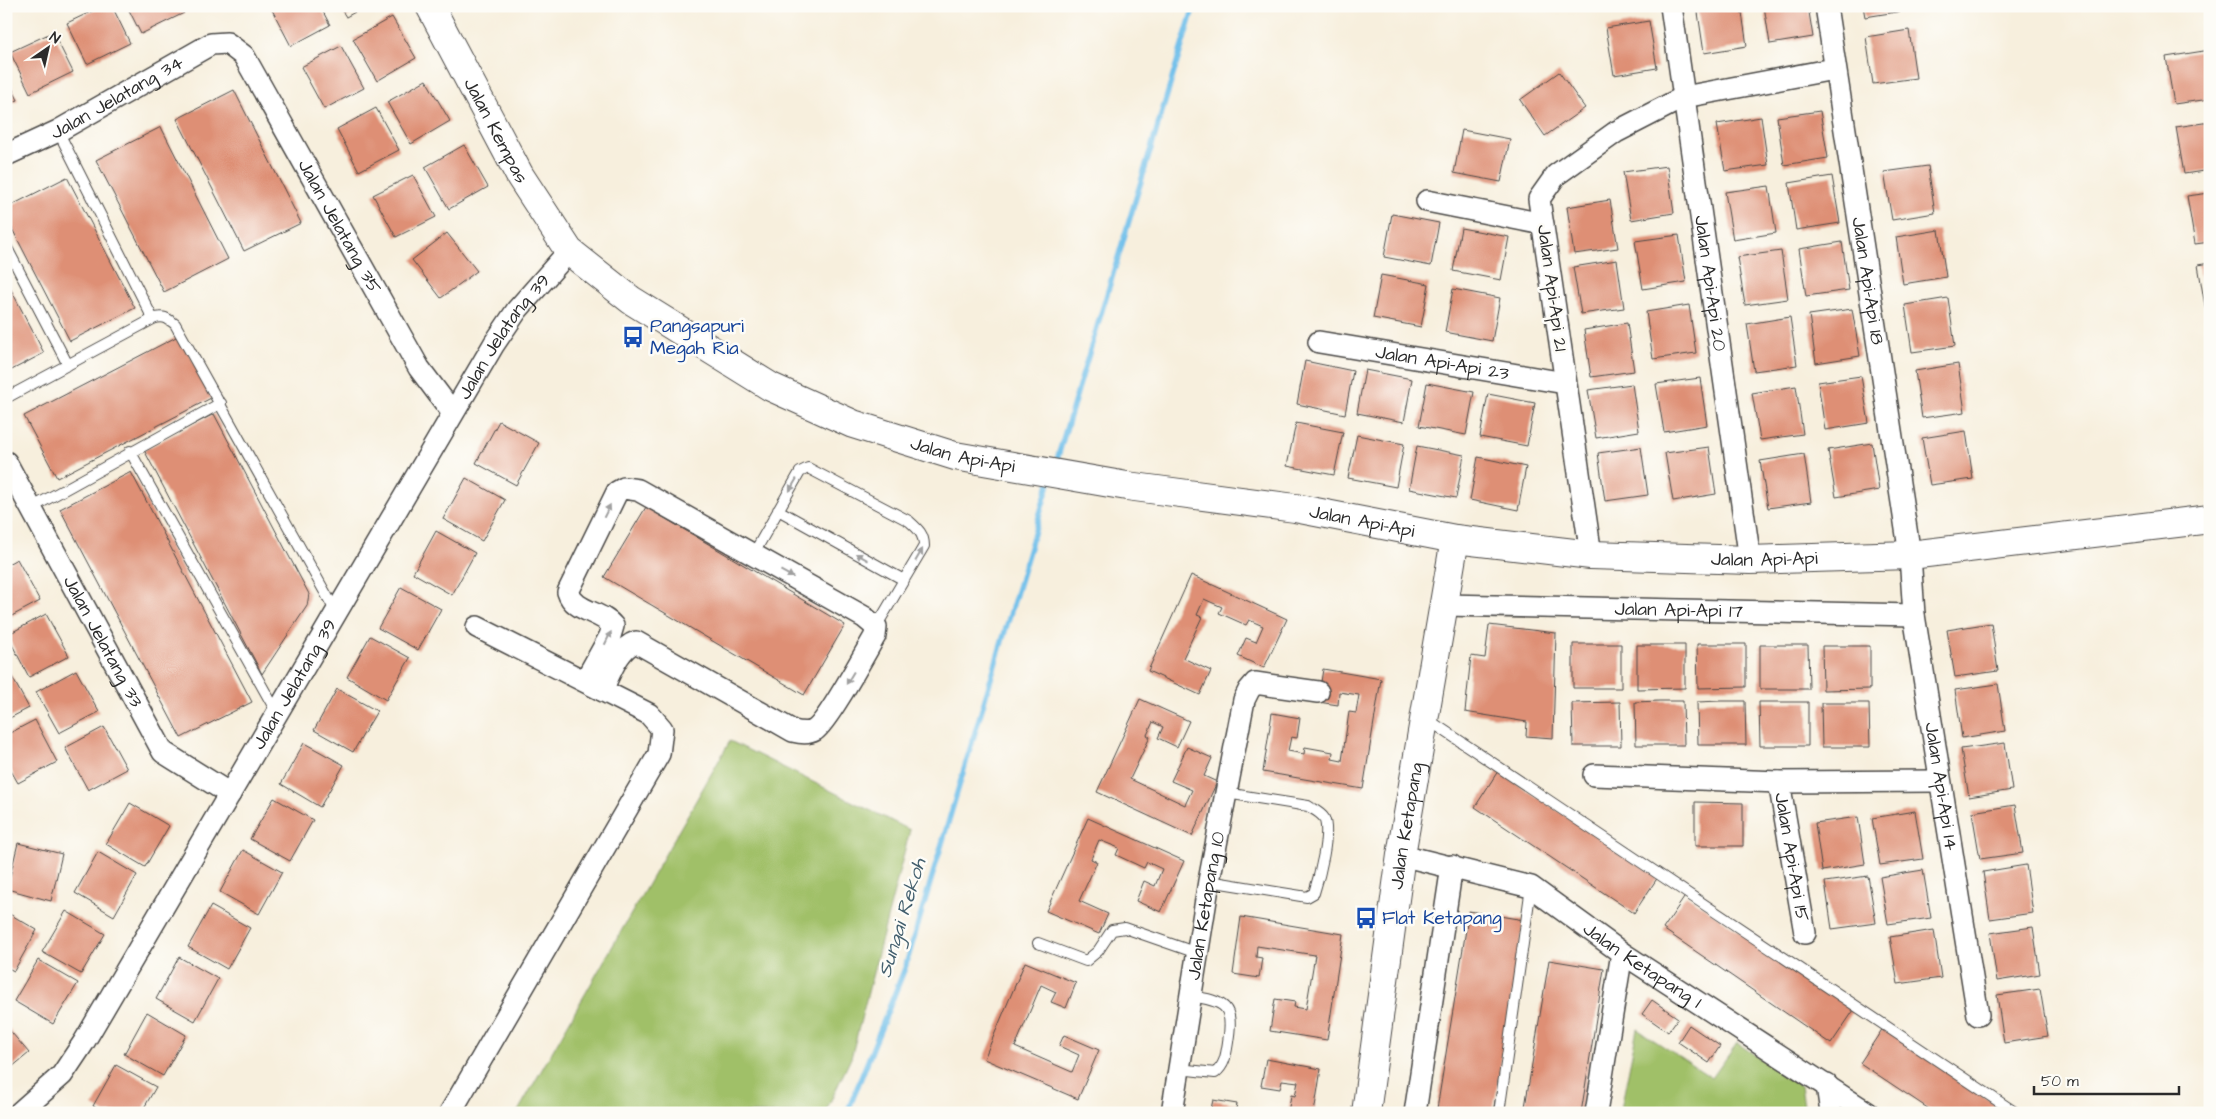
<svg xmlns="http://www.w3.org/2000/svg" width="2216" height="1119" font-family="'Architects Daughter',sans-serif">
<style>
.green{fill:#a0c068;stroke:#66764a}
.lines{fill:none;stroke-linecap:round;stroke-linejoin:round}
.stream{stroke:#6fbfea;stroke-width:5.5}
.building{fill:#de8f74}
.lane-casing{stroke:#4a4846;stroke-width:12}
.street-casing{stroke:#4a4846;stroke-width:24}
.secondary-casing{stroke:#4a4846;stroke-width:30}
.lane{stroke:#fff;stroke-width:10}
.street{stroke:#fff;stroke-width:21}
.secondary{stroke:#fff;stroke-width:28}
.oneway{fill:#a0a0a0}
.labels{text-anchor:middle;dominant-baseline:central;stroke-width:5;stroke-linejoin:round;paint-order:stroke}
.street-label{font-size:19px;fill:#2b2b2b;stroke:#fdfcf7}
.transit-label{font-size:19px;fill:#164399;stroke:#fdfcf7;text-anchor:start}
.water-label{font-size:20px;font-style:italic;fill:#435f6e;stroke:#fdfcf7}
</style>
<rect width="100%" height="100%" fill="#fdfcf7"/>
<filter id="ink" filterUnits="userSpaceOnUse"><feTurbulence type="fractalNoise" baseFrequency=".02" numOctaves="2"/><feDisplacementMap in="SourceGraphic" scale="10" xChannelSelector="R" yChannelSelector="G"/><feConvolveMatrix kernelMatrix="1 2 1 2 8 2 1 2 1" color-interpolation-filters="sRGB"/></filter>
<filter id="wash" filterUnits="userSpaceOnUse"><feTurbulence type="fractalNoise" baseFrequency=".0096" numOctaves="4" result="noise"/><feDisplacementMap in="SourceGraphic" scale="20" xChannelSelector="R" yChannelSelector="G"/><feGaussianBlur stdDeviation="1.12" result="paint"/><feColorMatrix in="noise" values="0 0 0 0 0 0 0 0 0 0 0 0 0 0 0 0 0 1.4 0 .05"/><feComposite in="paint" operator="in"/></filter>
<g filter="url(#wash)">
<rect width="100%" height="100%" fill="#f7efdd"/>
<!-- green -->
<path class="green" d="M730,741L910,830L851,1058L825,1113H517Z
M1637,1029L1712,1078L1737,1043L1801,1086L1805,1113H1620Z"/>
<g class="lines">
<!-- stream -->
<path class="stream" d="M1055,466L1194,6
M847,1113L905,968L1050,480"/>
</g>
<g id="blocks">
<!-- building -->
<path class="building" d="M103,6H112L130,43L87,64L67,23Z
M127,6H180L184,13L141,34Z
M270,6H320L330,25L291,46Z
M339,6H366L346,17Z
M1697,6H1741L1747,46L1704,53Z
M1764,6H1808L1813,37L1770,44Z
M1863,6H1908L1909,10L1865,17Z
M392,17L416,58L377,81L353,39Z
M1649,21L1657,68L1614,75L1606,28Z
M1909,30L1916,78L1873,84L1866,37Z
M53,32L73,72L30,93L10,52Z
M341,46L364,88L324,109L301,67Z
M2210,50V99L2174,104L2166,57Z
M1559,72L1585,108L1545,136L1520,100Z
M6,76L18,100L6,105Z
M426,80L450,121L411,144L387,102Z
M234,90L301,223L244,251L177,119Z
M376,108L399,150L359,171L337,129Z
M1820,111L1828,158L1784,165L1777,117Z
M1761,117L1768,165L1725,171L1717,124Z
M2210,122V170L2184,174L2176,127Z
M161,127L228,259L164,292L96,160Z
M1462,130L1510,139L1501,182L1454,173Z
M464,145L488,187L449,209L425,167Z
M1667,166L1674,213L1631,220L1623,172Z
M1928,166L1935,213L1892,220L1884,172Z
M413,175L436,217L396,237L373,195Z
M1832,176L1840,223L1796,230L1789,183Z
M67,177L135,308L70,341L6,217V208Z
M1769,186L1776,233L1733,240L1725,192Z
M2210,193V242L2195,244L2187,196Z
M1610,200L1618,248L1574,254L1567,207Z
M1392,214L1439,223L1431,266L1384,257Z
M1461,228L1509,237L1501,280L1453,271Z
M1939,230L1946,277L1903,284L1896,237Z
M447,233L477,271L441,298L412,260Z
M1679,235L1686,282L1643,289L1635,241Z
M1842,242L1849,290L1806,296L1799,249Z
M1781,251L1788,299L1745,305L1737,257Z
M1617,260L1624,308L1581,314L1573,267Z
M2210,263V311L2206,312L2198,265Z
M1381,275L1429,284L1421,327L1373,318Z
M6,280L44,353L6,373Z
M1453,289L1500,298L1492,341L1445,332Z
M1948,298L1955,346L1912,352L1905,305Z
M1689,305L1696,353L1653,359L1646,312Z
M1852,309L1860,356L1816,363L1809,315Z
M1790,317L1797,365L1754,371L1747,324Z
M1627,323L1634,371L1591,377L1584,330Z
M180,335L213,397L57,478L24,416Z
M1305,361L1353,371L1345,414L1297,404Z
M1958,364L1965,412L1922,418L1915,371Z
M1365,370L1412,379L1404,422L1357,413Z
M1861,376L1869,423L1825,430L1818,382Z
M1700,378L1707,425L1664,432L1656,384Z
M1427,383L1474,392L1466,435L1419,426Z
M1632,384L1639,431L1596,438L1588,390Z
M1796,386L1803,434L1760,440L1752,393Z
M1488,394L1535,403L1527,446L1480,437Z
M214,414L309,594L307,606L262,674L144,450Z
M499,421L539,443L516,485L476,463Z
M1296,423L1343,432L1334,475L1287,466Z
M1966,431L1973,479L1930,485L1922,438Z
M1357,435L1404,444L1396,487L1348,478Z
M1872,443L1879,490L1836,497L1828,450Z
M1417,446L1464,455L1456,498L1409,489Z
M1641,447L1648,495L1605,501L1598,453Z
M1709,447L1716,494L1673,501L1665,453Z
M1804,454L1811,502L1768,508L1760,461Z
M1478,457L1526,467L1518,510L1470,500Z
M131,472L252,702L181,738L60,509Z
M466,478L505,500L482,541L443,519Z
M646,507L845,625L804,695L604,577Z
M436,531L475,553L452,595L413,573Z
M17,559L40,601L6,619V565Z
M1191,575L1287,619L1264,668L1238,656L1246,638L1256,642L1263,626L1249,620L1246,625L1219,613L1222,607L1204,599L1197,615L1202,617L1183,658L1211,671L1200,695L1148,671Z
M401,587L441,609L418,650L378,628Z
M46,614L69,656L29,677L7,635Z
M1991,623L1998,671L1955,677L1947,630Z
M1489,625L1556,633L1553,738L1526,736L1527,722L1465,712L1471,656L1485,658Z
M370,636L410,658L386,700L347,677Z
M1573,644H1621V688H1573Z
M1697,644H1746V687L1698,688Z
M1637,645H1685V688L1637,689Z
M1760,645H1808L1809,689H1760Z
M1822,646H1870V689L1823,690Z
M6,666L29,708L6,720Z
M1323,669L1381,679L1363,789L1263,772L1272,713L1300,718L1297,738L1291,737L1288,751L1304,754L1305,747L1333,752L1332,759L1342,761L1349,712L1356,713L1359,695L1339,692L1338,705L1318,702Z
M76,670L99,712L59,733L36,692Z
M1998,684L2005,731L1962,738L1955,690Z
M337,689L377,711L353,752L314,730Z
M1140,699L1189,721L1177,747L1158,738L1163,727L1153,722L1147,735L1150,737L1130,779L1185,805L1192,790L1171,781L1187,747L1212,758L1204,776L1217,782L1192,836L1097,792Z
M1659,701H1683L1684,745H1636L1635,702Z
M1721,701H1745L1746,745H1698L1697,702Z
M1620,702L1621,746H1573L1572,703Z
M1759,702H1808V746H1760Z
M1821,703H1869L1870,747H1822Z
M35,720L57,762L18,783L6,762V735Z
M104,727L127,769L88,790L65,748Z
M304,743L344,765L320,807L281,784Z
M2005,743L2012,790L1969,797L1961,749Z
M1498,771L1658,877L1634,913L1475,807Z
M274,798L313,820L290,861L250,839Z
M1695,802L1743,803V846H1695Z
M130,803L169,826L145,867L106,844Z
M2015,805L2023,853L1980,859L1972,812Z
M1915,811L1923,859L1880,865L1872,818Z
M1858,817L1865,864L1822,871L1815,823Z
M1088,818L1184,861L1161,912L1136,901L1144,881L1155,886L1162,869L1147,862L1144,868L1116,855L1119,848L1099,840L1091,859L1097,862L1079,901L1108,914L1099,934L1046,911Z
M18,843L62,854L51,901L7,889Z
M243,850L282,872L259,914L220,892Z
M98,852L137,875L114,916L75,893Z
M2026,865L2033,913L1990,919L1983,872Z
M1923,870L1931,918L1888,924L1880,877Z
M1868,876L1876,923L1832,929L1825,882Z
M1686,895L1854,1010L1831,1044L1663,929Z
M211,906L250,928L227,969L188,947Z
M66,911L105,934L81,974L42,952Z
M1469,911L1524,920L1493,1113H1457L1437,1109Z
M6,912L37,930L14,971L6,967Z
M1241,917L1343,934L1327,1040L1270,1031L1275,999L1295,1002L1294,1007L1306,1009L1315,955L1257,946L1256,957L1262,958L1259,978L1233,974Z
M2033,927L2040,974L1997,981L1990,933Z
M1934,930L1941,978L1898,984L1890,937Z
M179,957L218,979L195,1021L156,999Z
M38,960L78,983L53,1024L14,1001Z
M1549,960L1604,969L1581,1113H1524Z
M1025,962L1076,983L1066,1008L1051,1002L1056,992L1041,985L1015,1047L1072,1072L1079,1055L1059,1046L1064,1035L1099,1050L1078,1099L984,1059Z
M2040,989L2048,1036L2004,1043L1997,995Z
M1652,1000L1678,1018L1668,1032L1642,1014Z
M147,1012L186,1035L163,1076L124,1054Z
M1689,1025L1720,1046L1709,1063L1678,1042Z
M6,1026L29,1053L6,1072Z
M1883,1028L2009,1113H1935L1860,1063Z
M1266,1059L1321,1069L1314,1113H1288L1291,1095L1295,1096L1298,1082L1282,1080L1280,1089L1261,1086Z
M116,1065L156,1087L141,1113H105L93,1106Z
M1213,1100L1237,1104L1235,1113H1210Z"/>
</g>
</g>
<g filter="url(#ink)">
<use href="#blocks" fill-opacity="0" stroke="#4a4846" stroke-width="1"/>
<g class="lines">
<!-- lane casing -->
<g class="lane-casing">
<path id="lane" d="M58,131L153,319
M6,246L68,365
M6,398L153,319C163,315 167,318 175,324L336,612
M130,451L277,713
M31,508L221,403
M778,510L904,580
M753,555L800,472L808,468L909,521C918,529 924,534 924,546L876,627
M1427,719L2016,1113
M1209,881L1307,897L1314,893C1319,878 1331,833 1324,818C1320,812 1314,810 1308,806L1226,793
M1038,943L1086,961L1098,951L1112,930L1125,928L1197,953
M1179,1069L1215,1073C1225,1065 1226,1055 1228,1042C1234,1006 1226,1001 1190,996
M1499,1113L1531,887"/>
</g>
<!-- street casing -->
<g class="street-casing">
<g id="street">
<path id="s1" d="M1671,6L1750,560"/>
<path id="s2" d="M1826,6L1910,555L1914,615L1978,1015"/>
<path id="s3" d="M6,155L58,131L211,44L227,43L244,56L419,368L452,412"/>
<path d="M1427,201L1543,224"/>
<path id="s4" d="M1319,342L1565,383"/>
<path id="s5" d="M6,462L163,752L230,794"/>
<path d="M1591,555L1539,199L1556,175L1616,132L1684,97L1834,69"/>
<path id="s6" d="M1444,605L1914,615"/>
<path d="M585,681L610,636L613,626C601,611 574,612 568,592L617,492L624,488L638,490L864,617L876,627L875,636C865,653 828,721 815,730C808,734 801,733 793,731L636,642C618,648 610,674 602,690"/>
<path d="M1594,775L1779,782L1939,781"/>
<path id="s7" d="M1779,782L1805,933"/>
<path id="s8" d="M1401,855L1531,887L1622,953L1868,1113"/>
<path d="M1827,1085L1831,1113"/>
<path id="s9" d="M19,1113L62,1075L84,1042L494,344L517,310L569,251"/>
<path d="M450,1113L659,754L662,729L649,714L477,627"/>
<path id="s10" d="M1172,1113L1209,881L1244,700L1249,690L1255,683L1318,692"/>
<path d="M1415,1113L1452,866"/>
<path d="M1596,1113L1622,953"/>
</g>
</g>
<!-- secondary casing -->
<g class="secondary-casing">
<g id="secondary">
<path id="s11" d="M430,6L520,176L569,251L631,300L771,387L853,424L955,456L1127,486L1295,508L1455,539L1591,555L1750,560L1910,555L2210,519"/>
<path id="s12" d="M1366,1113L1401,855L1455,539"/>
</g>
</g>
<!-- lane -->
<use href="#lane" class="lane"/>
<!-- street -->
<use href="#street" class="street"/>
<!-- secondary -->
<use href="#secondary" class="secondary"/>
</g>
<!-- one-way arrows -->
<defs><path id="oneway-solid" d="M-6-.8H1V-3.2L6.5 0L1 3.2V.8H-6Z" transform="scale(1.25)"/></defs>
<g class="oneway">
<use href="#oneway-solid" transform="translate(793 485) rotate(120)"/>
<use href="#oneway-solid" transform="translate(607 511) rotate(-63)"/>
<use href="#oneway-solid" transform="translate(919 555) rotate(-60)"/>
<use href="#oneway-solid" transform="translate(862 557) rotate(-151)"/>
<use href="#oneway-solid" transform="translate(787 574) rotate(29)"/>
<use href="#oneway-solid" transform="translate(608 638) rotate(-64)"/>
<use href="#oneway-solid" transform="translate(850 678) rotate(121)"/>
</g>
</g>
<!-- icons -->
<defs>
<g id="bus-bare" transform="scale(1.725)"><path d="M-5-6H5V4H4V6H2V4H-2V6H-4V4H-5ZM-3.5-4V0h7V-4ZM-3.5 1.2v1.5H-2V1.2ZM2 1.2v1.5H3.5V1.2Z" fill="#1a4fb4" stroke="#fdfcf7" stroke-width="2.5" paint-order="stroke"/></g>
</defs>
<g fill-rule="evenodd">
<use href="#bus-bare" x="633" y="337"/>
<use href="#bus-bare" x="1366" y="918"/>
</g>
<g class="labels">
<!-- street labels -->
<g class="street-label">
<text stroke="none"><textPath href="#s3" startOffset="125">Jalan Jelatang 34</textPath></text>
<text stroke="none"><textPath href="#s11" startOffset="141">Jalan Kempas</textPath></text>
<text stroke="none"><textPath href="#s3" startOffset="466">Jalan Jelatang 35</textPath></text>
<text stroke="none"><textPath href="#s2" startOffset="278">Jalan Api-Api 18</textPath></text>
<text stroke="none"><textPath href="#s1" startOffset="280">Jalan Api-Api 20</textPath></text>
<text transform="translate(1552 288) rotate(82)">Jalan Api-Api 21</text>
<text stroke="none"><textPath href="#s9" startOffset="918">Jalan Jelatang 39</textPath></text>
<text stroke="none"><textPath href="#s4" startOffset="125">Jalan Api-Api 23</textPath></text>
<text stroke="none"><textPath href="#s11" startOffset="730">Jalan Api-Api</textPath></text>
<text stroke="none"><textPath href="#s11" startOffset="1135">Jalan Api-Api</textPath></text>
<text stroke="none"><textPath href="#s11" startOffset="1540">Jalan Api-Api</textPath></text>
<text stroke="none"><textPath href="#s6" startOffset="235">Jalan Api-Api 17</textPath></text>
<text stroke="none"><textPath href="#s5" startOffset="204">Jalan Jelatang 33</textPath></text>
<text stroke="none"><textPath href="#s9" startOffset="512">Jalan Jelatang 39</textPath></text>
<text stroke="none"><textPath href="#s2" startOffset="789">Jalan Api-Api 14</textPath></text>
<text stroke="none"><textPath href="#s12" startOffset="290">Jalan Ketapang</textPath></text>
<text stroke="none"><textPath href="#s7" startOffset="76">Jalan Api-Api 15</textPath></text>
<text stroke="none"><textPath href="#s10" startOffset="210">Jalan Ketapang 10</textPath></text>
<text stroke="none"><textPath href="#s8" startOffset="270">Jalan Ketapang 1</textPath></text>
</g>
<!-- transit labels -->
<g class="transit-label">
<text x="650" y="326">Pangsapuri<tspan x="650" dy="22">Megah Ria</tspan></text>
<text x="1382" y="918">Flat Ketapang</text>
</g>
<!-- water labels -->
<g class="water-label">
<text transform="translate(902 918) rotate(-73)">Sungai Rekoh</text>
</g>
</g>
<!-- margin -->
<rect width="2216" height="1119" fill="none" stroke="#fdfcf7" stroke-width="25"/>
<!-- north arrow -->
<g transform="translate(48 48) rotate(34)" stroke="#fdfcf7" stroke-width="4" paint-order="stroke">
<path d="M0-4L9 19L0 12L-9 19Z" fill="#2b2b2b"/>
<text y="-8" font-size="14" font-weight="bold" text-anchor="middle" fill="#2b2b2b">N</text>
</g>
<!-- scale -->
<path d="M2034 1086v8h145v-8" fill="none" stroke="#2b2b2b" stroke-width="2.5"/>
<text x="2041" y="1086" font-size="15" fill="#2b2b2b" stroke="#fdfcf7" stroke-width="4" paint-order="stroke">50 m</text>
</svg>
